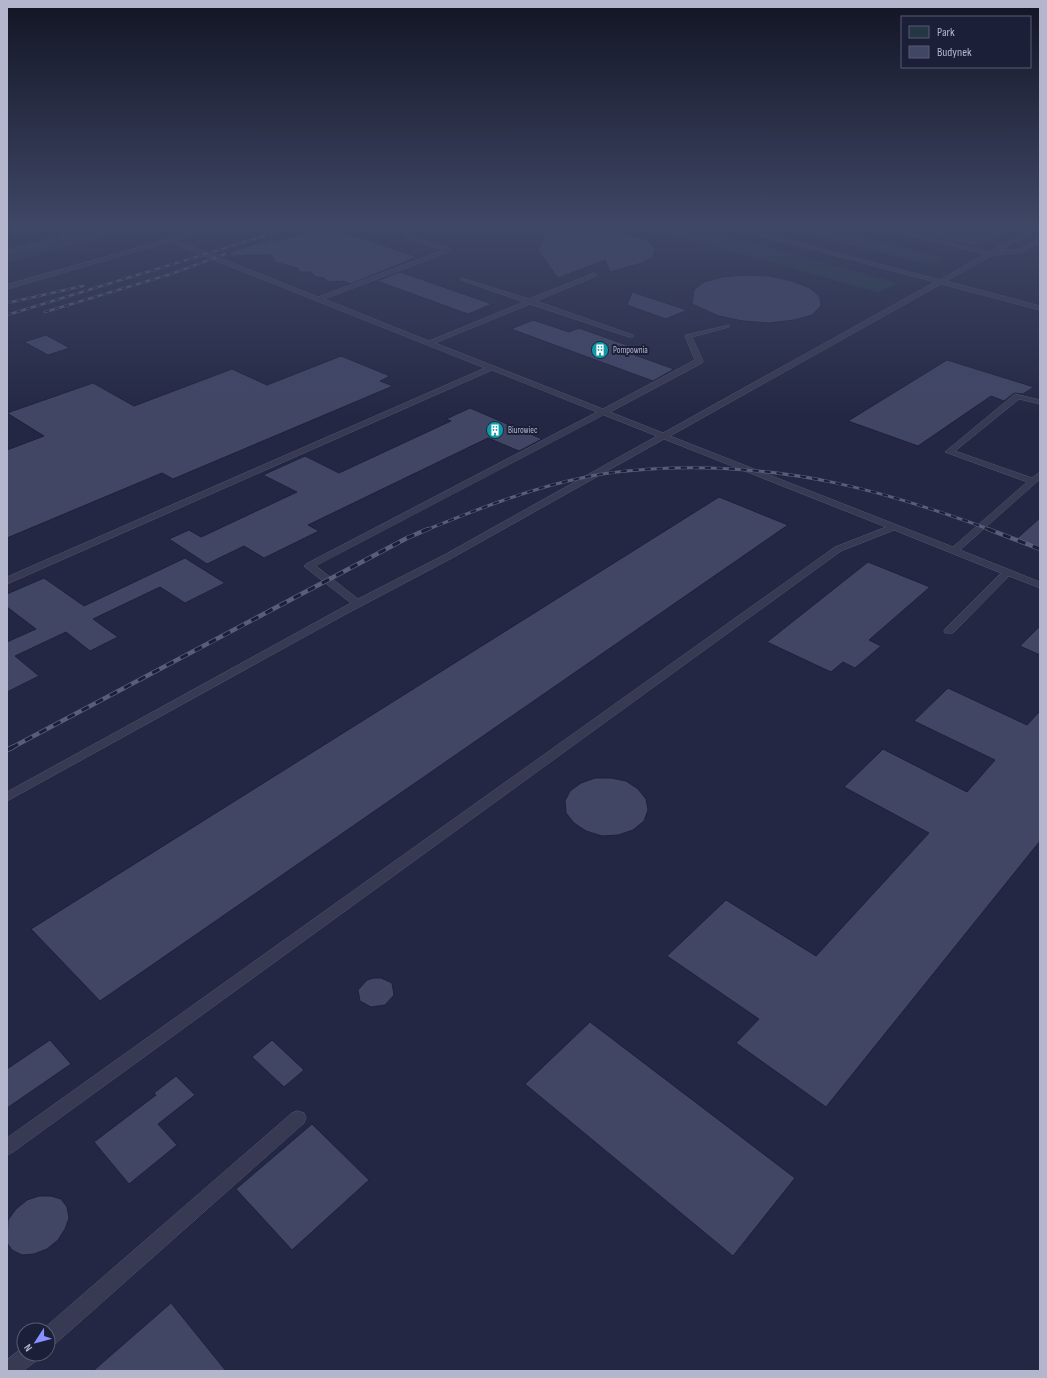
<svg xmlns="http://www.w3.org/2000/svg" width="1047" height="1378" font-family="'Sofia Sans Condensed',sans-serif">
<style>
.green{fill:#253744}
.building{fill:#414665;stroke:#1e213a}
.lines{fill:none;stroke-linecap:round;stroke-linejoin:round}
.service-casing{stroke:#52556d;stroke-width:1}
.service{fill:#373a52;fill-rule:evenodd}
.rail-far3-casing{stroke:#595d7a;stroke-width:2.5}
.rail-far2-casing{stroke:#595d7a;stroke-width:3}
.rail-far1-casing{stroke:#595d7a;stroke-width:4.5}
.rail-casing{stroke:#595d7a;stroke-width:5}
.rail-far3{stroke:#1c1f38;stroke-width:1.5;stroke-dasharray:5;stroke-linecap:butt}
.rail-far2{stroke:#1c1f38;stroke-width:2;stroke-dasharray:6;stroke-linecap:butt}
.rail-far1{stroke:#1c1f38;stroke-width:3;stroke-dasharray:8;stroke-linecap:butt}
.rail{stroke:#1c1f38;stroke-width:3.5;stroke-dasharray:11;stroke-linecap:butt}
.labels{text-anchor:middle;dominant-baseline:central;stroke-width:4;stroke-linejoin:round;paint-order:stroke}
.far-poi-label{font-size:9px;fill:#b4b6cd;stroke:#1c1f38;text-anchor:start}
</style>
<rect width="100%" height="100%" fill="#232743"/>
<!-- green -->
<path class="green" d="M113,225H148L7,263V253Z
M637,225H686L897,283L879,293Z
M772,225H811L943,258L930,265Z
M896,225H1019L980,245H970L893,226Z"/>
<!-- building -->
<path class="building" d="M549,225H562L563,232L591,230L613,231L633,235L648,241L655,249L653,257L642,263L610,272L605,260L558,278L538,250Z
M326,226L417,257L350,284L344,281L328,282L324,278L315,277L311,272H300L297,268L275,262L271,255L231,256L230,252L272,239L277,241Z
M400,272L443,287L492,304L468,314L377,281Z
M745,275L769,276L792,281L810,288L820,297L821,306L812,315L794,320L769,323L743,321L719,316L692,304L694,290L704,282L722,277Z
M632,292L687,310L666,319L627,305Z
M533,320L569,332L579,328L635,348L626,352L674,369L653,381L511,329Z
M46,335L70,348L48,355L24,342Z
M341,356L390,376L380,381L393,386L173,479L162,473L7,538V450L44,436L7,413L93,383L134,406L232,369L267,385Z
M947,360L1034,387L1023,394L1014,393L1004,401L991,396L918,446L848,421Z
M470,408L542,439L519,451L488,438L308,525L319,531L264,558L244,546L207,564L169,539L189,530L201,537L297,492L263,475L305,456L339,473L451,421L446,419Z
M719,497L788,525L100,1001L31,929Z
M1040,518V551L1014,541Z
M185,558L225,583L185,603L160,587L93,619L118,637L90,651L66,632L15,656L39,676L7,692V642L36,629L7,607V594L44,578L84,606Z
M868,562L930,587L869,640L881,646L855,668L843,662L831,672L767,642Z
M1040,626V655L1020,646Z
M948,688L1027,725L1040,711V841L826,1107L736,1043L759,1019L667,956L726,900L816,956L929,833L844,787L883,749L967,792L995,760L914,721Z
M595,778H611L626,781L638,789L646,799L648,810L644,821L633,830L618,835L602,836L586,831L574,823L566,813L565,801L570,791L581,783Z
M374,978H381L392,983L394,995L385,1005L371,1007L360,1001L358,990L367,980Z
M590,1022L795,1178L733,1256L525,1084Z
M50,1040L71,1064L7,1108V1069Z
M272,1040L304,1070L284,1087L252,1057Z
M176,1076L195,1095L158,1124L177,1145L129,1184L94,1142L156,1095L154,1093Z
M312,1124L369,1180L292,1250L236,1189Z
M39,1196H51L61,1199L67,1207L69,1218L65,1229L58,1240L47,1249L34,1254L22,1255L12,1250L7,1243L8,1220L16,1209L27,1200Z
M171,1303L226,1371H93Z"/>
<g class="lines">
<!-- service casing -->
<g class="service-casing">
<path id="service" d="M46,225C56,224 64,233 74,233C87,231 99,223 112,225L7,254V250L66,235Z
M218,225H226L175,240L318,297L443,250L406,237V235L451,249V251L324,299L429,341L524,302L461,280V278L529,299L592,274H596V276L536,301L633,335V337H629L530,304L435,343L603,409L695,360L685,336L686,335L729,325V327L692,337L703,361L702,363L610,412L663,433L935,282L724,226L723,225H731L940,280L985,254L872,226L871,225H879L989,252L1040,225V228L999,251L1020,249L1040,238V242L1023,252L991,256L946,281L1040,306V310L941,284L670,436L953,547L1027,482L945,452L1015,394L1040,400V404L1019,399L955,451L1032,478L1040,472V479L960,550L1040,582V588L1009,576L953,633H945L944,631L945,629L1001,573L894,530L841,551L13,1152L7,1155V1138L835,547L886,527L664,439L452,558L344,615L7,801V792L351,603L306,568L304,566L306,564L597,412L492,370L7,584V577L485,368L169,242L7,289V285ZM604,415L657,436L446,554L358,599L316,566Z
M298,1111L304,1113L306,1118L304,1123L55,1344L48,1346V1330H42L292,1113Z
M24,1347V1354H38L36,1361L23,1371H7V1360Z"/>
</g>
<!-- service -->
<use href="#service" class="service"/>
<!-- rail-far3 casing -->
<g class="rail-far3-casing">
<path id="rail-far3" d="M7,227L17,225
M7,303L83,286
M45,312L171,274L225,254
M7,315L300,225"/>
</g>
<!-- rail-far2 casing -->
<g class="rail-far2-casing">
<path id="rail-far2" d="M426,530C478,509 531,488 586,477C614,471 644,469 673,468C790,465 883,490 991,530"/>
</g>
<!-- rail-far1 casing -->
<g class="rail-far1-casing">
<path id="rail-far1" d="M988,529L1040,549
M11,748L407,538L428,529"/>
</g>
<!-- rail casing -->
<g class="rail-casing">
<path id="rail" d="M7,750L13,747"/>
</g>
<!-- rail-far3 -->
<use href="#rail-far3" class="rail-far3"/>
<!-- rail-far2 -->
<use href="#rail-far2" class="rail-far2"/>
<!-- rail-far1 -->
<use href="#rail-far1" class="rail-far1"/>
<!-- rail -->
<use href="#rail" class="rail"/>
</g>
<!-- sky -->
<linearGradient id="sky" x2="0" y2="1"><stop stop-color="#131525"/><stop offset="0.54" stop-color="#3f4766"/><stop offset="1" stop-color="#3f4766" stop-opacity="0"/></linearGradient>
<rect width="1047" height="418" fill="url(#sky)"/>
<!-- icons -->
<defs>
<g id="building-disc" transform="scale(0.9)"><circle r="9.5" fill="#0f9aa8" stroke="#1c1f38"/><path d="M-4-6H4V6H1V3H-1V6H-4ZM-2.5-4.3h1.7v1.8h-1.7ZM.8-4.3h1.7v1.8H.8ZM-2.5-1h1.7V.8h-1.7ZM.8-1h1.7V.8H.8Z" fill="#fff"/></g>
</defs>
<g fill-rule="evenodd">
<use href="#building-disc" x="600" y="350"/>
<use href="#building-disc" x="495" y="430"/>
</g>
<g class="labels">
<!-- far-poi labels -->
<g class="far-poi-label">
<text x="613" y="350">Pompownia</text>
<text x="508" y="430">Biurowiec</text>
</g>
</g>
<!-- border -->
<rect width="1047" height="1378" fill="none" stroke="#b4b6cd" stroke-width="16"/>
<!-- legend -->
<rect x="901" y="16" width="130" height="52" fill="#1c1f38" stroke="#595b74"/>
<rect x="909" y="26" width="20" height="12" fill="#253744" stroke="#595b74"/>
<text x="937" y="36" font-size="12" fill="#b4b6cd">Park</text>
<rect x="909" y="46" width="20" height="12" fill="#414665" stroke="#595b74"/>
<text x="937" y="56" font-size="12" fill="#b4b6cd">Budynek</text>
<!-- north arrow -->
<g transform="translate(36 1342) rotate(234)"><circle r="19" fill="#1c1f38" stroke="#595b74"/>
<path d="M0-3L7 15L0 10L-7 15Z" fill="#8791ff"/>
<text y="-6" font-size="11" font-weight="bold" text-anchor="middle" fill="#b4b6cd">N</text>
</g>
</svg>
